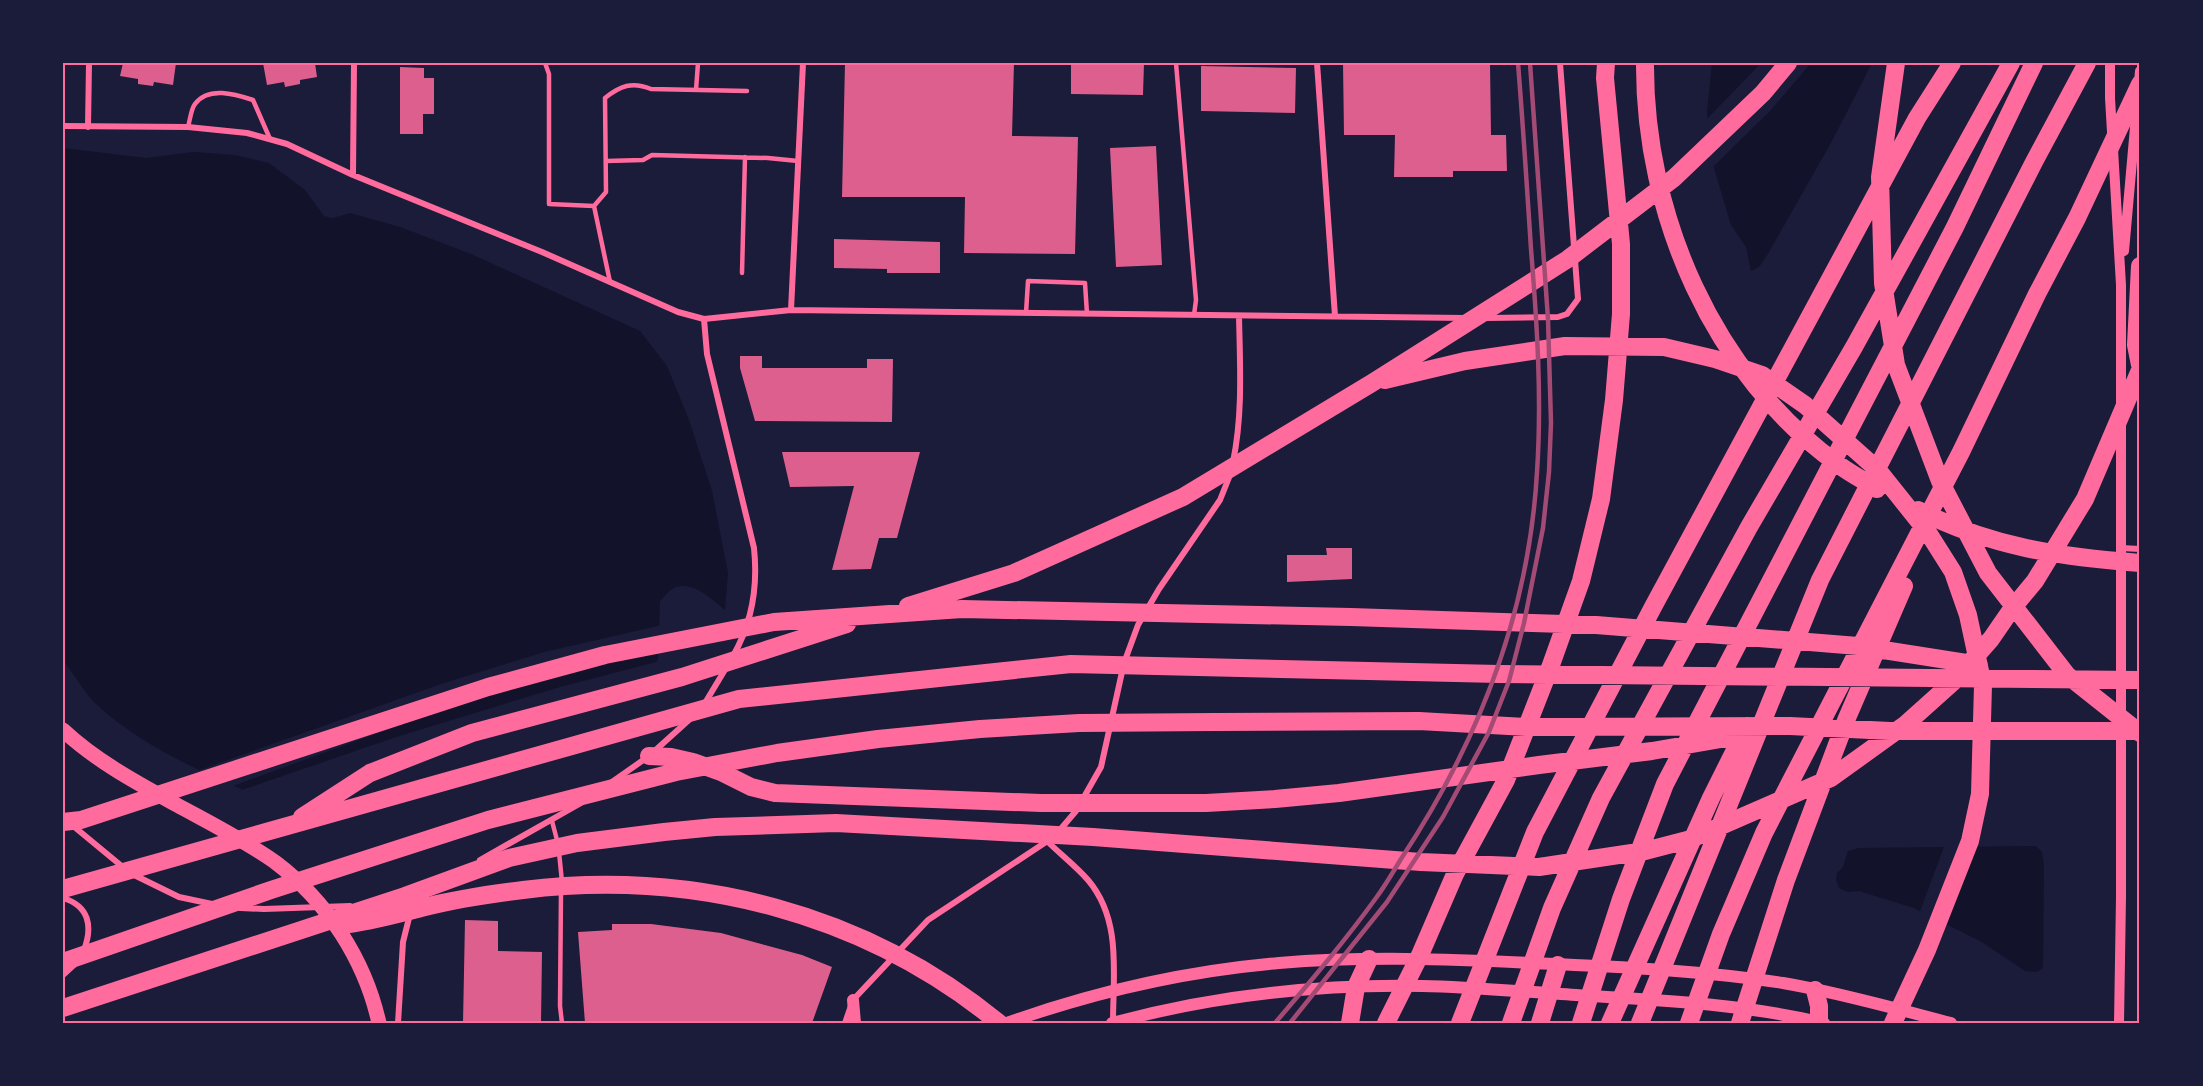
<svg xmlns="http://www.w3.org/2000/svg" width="2203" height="1086" font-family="Lato,sans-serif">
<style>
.water{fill:#12122b}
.pier{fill:#1b1b3a}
.building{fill:#dd5f8e}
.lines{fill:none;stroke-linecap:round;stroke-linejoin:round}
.service{stroke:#ff6b9d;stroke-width:4.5}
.minor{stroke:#ff6b9d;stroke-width:6}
.tertiary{stroke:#ff6b9d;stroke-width:10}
.secondary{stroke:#ff6b9d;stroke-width:12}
.primary{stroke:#ff6b9d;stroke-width:15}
.motorway{stroke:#ff6b9d;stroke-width:18}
.rail{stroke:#a44b75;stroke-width:4.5}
.neatline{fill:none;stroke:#ff6b9d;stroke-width:2}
</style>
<rect width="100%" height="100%" fill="#1b1b3a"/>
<!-- water -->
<path class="water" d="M1712,63H1872L1832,141L1766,257L1759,267L1751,271L1746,247L1731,225L1711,158L1707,112Z
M63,148L146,158L193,152L235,155L269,163L305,190L324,216L333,218L350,213L400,227L471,254L640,331L667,366L689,420L712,491L728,573L725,610C711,599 693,580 674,588C669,590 664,597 660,601L658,659L620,717L248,792C195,769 139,744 96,704C84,692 74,674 63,660Z
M2036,846L2042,852L2044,865L2043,968L2037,972L2025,971L1980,941L1914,908L1859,891L1848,892L1839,888L1836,880L1837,873L1843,867L1848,851L1859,848Z"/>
<!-- pier -->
<path class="pier" d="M1761,63H1811L1770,111L1711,169L1708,158L1705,121Z
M662,625L661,651L554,675L428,715L230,787L194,772L441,684L544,652Z
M660,661L621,720L333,801L248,795L239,791L396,737L560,687Z
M1945,844H1977L1943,926L1919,914Z"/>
<!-- building -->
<path class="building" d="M123,63H176L173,85L154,82L153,86L138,84V79L120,76Z
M263,63H315L317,77L300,80V84L285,87L284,82L267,85Z
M845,63H1014L1012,136L1078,137L1075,254L964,253L965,197H842Z
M1071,63H1144L1143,95L1071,94Z
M1343,63H1490L1491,135H1506L1507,171H1453V177H1394L1395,135H1344Z
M1201,66L1296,68L1295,113L1201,111Z
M400,67L424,68V78H434V114H423V134H400Z
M1156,146L1162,265L1116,267L1110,148Z
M834,239L940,242V273H887V269L834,268Z
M740,356H762V368H867V359H893L892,422L755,421L740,368Z
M782,452H920L897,538H879L871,569L832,570L854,486L790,487Z
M1326,548H1352V579L1287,582V555H1327Z
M465,920L498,921V951L542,952L541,1023H463Z
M612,924H651L721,933L802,955L832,967L812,1023H585L578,932L612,930Z"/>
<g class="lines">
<!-- service -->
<path class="service" d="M545,63L549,74V204L594,206L610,282
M1176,63L1196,300L1194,315
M696,90L698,63
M188,127C190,120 191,109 195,104C208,86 235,94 253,100L270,139
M606,161L643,160L652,155L768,158L798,161
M594,206L606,192L605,98C620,86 632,81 651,89L747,91
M742,273L745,157
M1026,313L1028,281L1085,283L1087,314
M552,821L558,844
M559,852L562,882
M561,891L560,1006L562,1023"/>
<!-- minor -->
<path class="minor" d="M1317,63L1335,316
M63,126L188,127L247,133L287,144L353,175L542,252L678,312L704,319L791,310L1466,318
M88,127L89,63
M353,175L354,63
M791,310L803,63
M1485,318L1558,317L1567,314L1578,299L1560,63
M704,319L707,354L754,548C758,586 752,623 733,656
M1233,462C1243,414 1240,365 1239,316
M2121,548L2140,549
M705,703L726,668
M612,782L649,756L690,719
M72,825L124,868
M1059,831L1076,811L1101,767L1124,663L1138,625L1159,589L1220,500L1230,475
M1047,841C1060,854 1076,866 1088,880C1122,920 1113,974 1113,1023
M480,860L581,803
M132,874L179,897L212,904
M63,898C89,906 93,926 84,950
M240,908L264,909L350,906
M63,975L76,963
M398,1023L403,942L410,914
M845,1023L853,1000L928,920L1049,840"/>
<!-- tertiary -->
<path class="tertiary" d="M2110,63V98L2121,285V405
M2124,251L2140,71
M2119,1023L2121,897V426"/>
<!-- secondary -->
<path class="secondary" d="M853,1000L855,1023
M1007,1023C1094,992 1186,971 1279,963C1363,956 1449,959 1533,963C1616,967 1700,970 1783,983C1837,992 1897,1009 1951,1023
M1112,1023C1212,996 1318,984 1422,986C1473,987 1525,992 1576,995C1659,1000 1743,1004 1824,1023"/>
<!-- primary -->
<path class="primary" d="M63,730C96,761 137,783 177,805C210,823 244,840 275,862C327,901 365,960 379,1023"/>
<!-- motorway -->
<path class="motorway" d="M1645,63C1644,214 1713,375 1839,465C1851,474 1865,481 1877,489
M1896,63L1880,177L1883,283L1896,365L1940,481L1988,573L2067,675L2140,733
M2140,266L2136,345L2140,365
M1385,380L1465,361L1565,346L1664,347L1715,359L1762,375L1805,405L1878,470L1929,534L1953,572L1968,615L1983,685L1980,794L1970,841L1927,950L1893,1023
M1918,510C1991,547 2060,557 2140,563
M908,606L1014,573L1183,497L1372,383L1568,259L1674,178L1763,93L1788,63
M649,756L671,757L693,762L721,772L751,787L775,793L1041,803H1206L1275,799L1339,793L1539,765L1652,751L1744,735
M302,817L370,773L472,733L682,677L847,624
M63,822L81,820L488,687L605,655L774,622L962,609L1351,617L1596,625L1858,646L1979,665
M63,889L739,699L1071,664L1499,674L2140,680
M341,925C370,922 397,914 425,907C457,899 491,894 523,890C694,869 865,913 999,1023
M63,962L271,890L488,820L676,772L777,753L878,739L980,729L1079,723L1215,722L1419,721L1528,727L1790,726L1890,731H2140
M1815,990L1819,1006V1023
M63,1008L405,896L509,858L577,843L664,832L715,827L836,823L1093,837L1421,862L1539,867L1645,851L1691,839L1831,778L1906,724L1954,681L1991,639L2011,610L2035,581L2085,499L2140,370
M1350,1023L1356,987L1369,959
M1386,1023L1420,955L1455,874L1506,780L1551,665L1581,581L1601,499L1614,400L1621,314V244L1605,78L1606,63
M1460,1023L1535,832L1653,607L1917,118L1952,63
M1511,1023L1552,908L1601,798L1749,527L1854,347L2011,63
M1540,1023L1558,965
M1581,1023L1621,899L1665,784L1955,227L2034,63
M1610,1023L1711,798L1747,726
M1640,1023L1820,580L2034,162L2087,63
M1689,1023L1721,934L1764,833L1961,452L2037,294L2077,218L2140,84
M1740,1023L1786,880L1847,718L1904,586"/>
<!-- rail -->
<path class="rail" d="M1275,1023C1310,982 1345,941 1376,898C1385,886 1393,872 1401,859C1479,741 1529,614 1537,472C1542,398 1537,323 1531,249C1527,187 1523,125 1518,63
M1290,1023L1387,902L1443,817L1489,732L1509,681L1524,623L1543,528L1549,472L1551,423L1548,319L1530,63"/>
</g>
<!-- border -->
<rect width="2203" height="1086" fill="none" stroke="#1b1b3a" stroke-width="129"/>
<rect x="64" y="64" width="2074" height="958" class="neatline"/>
</svg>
